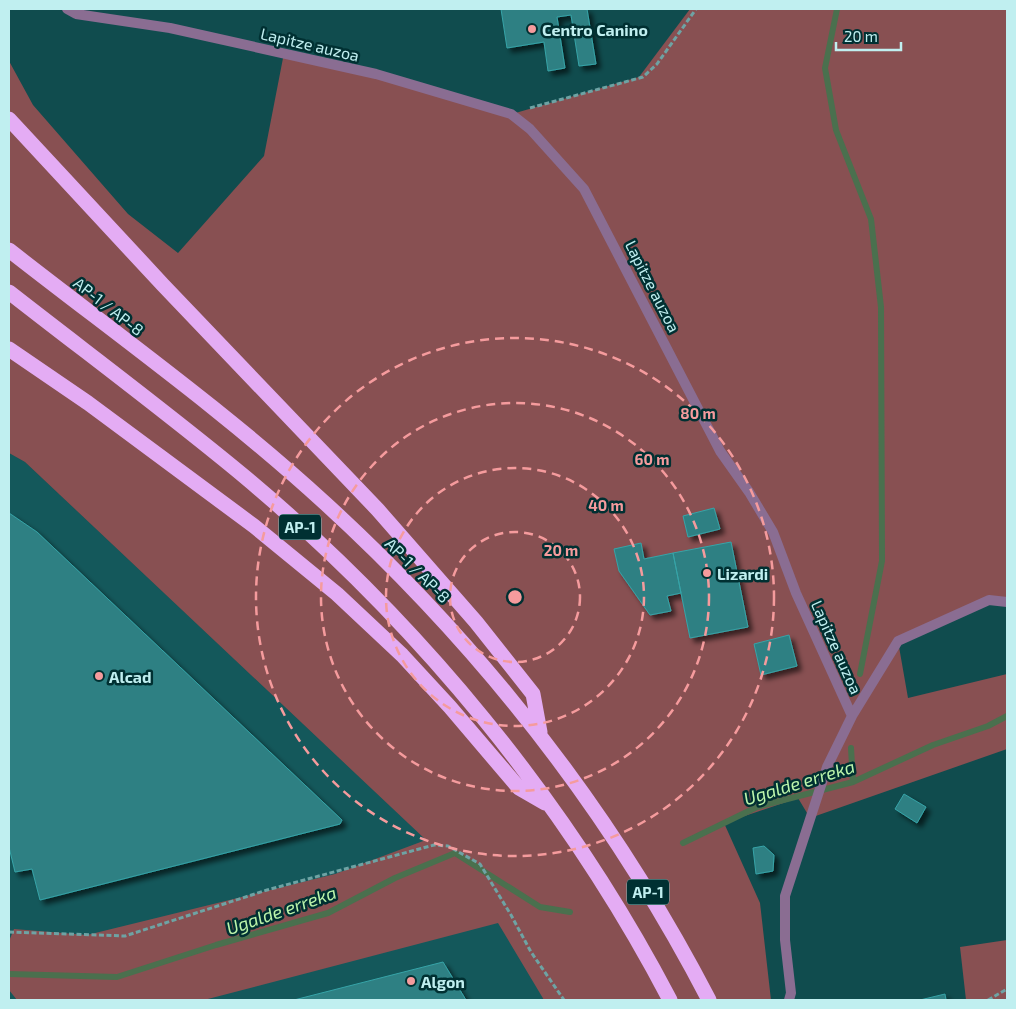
<svg xmlns="http://www.w3.org/2000/svg" width="1016" height="1009" font-family="'Exo 2',sans-serif">
<style>
.built{fill:#14585b}
.green{fill:#885052}
.lines{fill:none;stroke-linecap:round;stroke-linejoin:round}
.stream{stroke:#4a704e;stroke-width:6}
.building{fill:#2f8083;stroke:#36a4a8;filter:url(#shadow)}
.path{stroke:#6ea3a4;stroke-width:3;stroke-dasharray:5 2.5;stroke-linecap:butt}
.street{stroke:#8a6d92;stroke-width:10}
.highway{stroke:#e4acf4;stroke-width:15}
.ring{fill:none;stroke:#f59b9d;stroke-width:2.5;stroke-dasharray:9 6}
.poi-dot{fill:#f59b9d;stroke:#003032;stroke-width:2}
.labels{text-anchor:middle;dominant-baseline:central;stroke-width:5;stroke-linejoin:round;paint-order:stroke}
.shield{fill:#003032;stroke:#86b6b7;stroke-width:1}
.shield-label{font-size:15px;font-weight:bold;fill:#c0eff0}
.poi-label{font-size:16px;font-weight:bold;fill:#c0eff0;stroke:#003032;text-anchor:start}
.street-label{font-size:16px;fill:#c0eff0;stroke:#003032}
.water-label{font-size:18px;font-style:italic;fill:#bcf5ab;stroke:#003032}
.centre{fill:#f59b9d;stroke:#003032;stroke-width:2.5}
.ring-label{font-size:15px;text-anchor:middle;font-weight:bold;fill:#f59b9d;stroke:#003032;stroke-width:5;stroke-linejoin:round;paint-order:stroke}
</style>
<defs>
<filter id="shadow"><feDropShadow dx="4.5" dy="4.5" stdDeviation="2.5" flood-color="#0009"/></filter>
</defs>
<rect width="100%" height="100%" fill="#104c4e"/>
<!-- built -->
<path class="built" d="M9,453L25,462L524,932L554,1000H9Z"/>
<!-- green -->
<path class="green" d="M690,9H1007V602L989,600L898,641L908,698L1007,674V749L810,818L798,798L724,823L760,903L771,1000H544L498,923L204,1000H17L9,990V941L14,929L87,935L335,874L426,840L25,462L9,453V61L33,105L128,214L178,253L264,156L284,53L512,114L639,77Z
M1007,940V1000H966L960,947Z"/>
<g class="lines">
<!-- stream -->
<path class="stream" d="M837,9L825,68L836,130L871,219L881,307L882,561L860,674
M851,748L853,782
M683,843L757,807L853,782L933,745L988,726L1007,716
M9,974L117,977L216,945L328,913L395,878L455,853L540,907L570,912"/>
</g>
<!-- building -->
<path class="building" d="M501,9H587L596,64L579,66L571,15L557,17L565,68L548,71L544,42L507,48Z
M714,508L720,529L688,537L683,516Z
M9,513L37,532L342,820L340,824L40,900L32,869L15,872L9,847Z
M731,542L748,627L690,638L673,553Z
M641,543L644,559L673,553L681,593L667,596L671,611L650,615L619,571L614,549Z
M789,635L797,666L761,675L754,644Z
M904,794L926,807L917,823L895,809Z
M764,846L774,855L773,871L756,874L753,848Z
M443,962L466,1000H294Z
M945,994L946,1000H920Z"/>
<g class="lines">
<!-- path -->
<path class="path" d="M530,108L643,77L657,64L696,9
M9,932L125,936L267,890L434,845L448,846L480,864L511,915L531,952L564,1000
M988,1000L1007,989"/>
<!-- street -->
<path class="street" d="M67,9L76,14L170,28L376,74L511,114L530,129L584,189L720,451L749,492L773,532L796,593L852,716
M789,1000L791,993L785,940V896L827,767L852,716L898,641L989,600L1007,602"/>
<!-- highway -->
<path class="highway" d="M9,119L163,285L378,510L476,622L533,694L540,732
M9,250C115,333 226,412 326,504C481,646 612,813 709,1000
M9,292C87,353 168,413 245,477C417,621 566,801 670,1000
M9,349L88,403L254,526L337,594L402,655L450,707L519,788L545,803"/>
</g>
<!-- distance rings -->
<g class="ring">
<circle cx="515" cy="597" r="65"/>
<circle cx="515" cy="597" r="129"/>
<circle cx="515" cy="597" r="194"/>
<circle cx="515" cy="597" r="259"/>
</g>
<!-- markers -->
<g class="poi-dot">
<circle cx="532" cy="29" r="5"/>
<circle cx="707" cy="573" r="5"/>
<circle cx="99" cy="676" r="5"/>
<circle cx="411" cy="981" r="5"/>
</g>
<g class="labels">
<!-- shield labels -->
<g class="shield">
<rect x="279" y="514.5" width="42" height="25" rx="4"/>
<rect x="627" y="879.5" width="42" height="25" rx="4"/>
</g>
<g class="shield-label">
<text x="300" y="527">AP-1</text>
<text x="648" y="892">AP-1</text>
</g>
<!-- poi labels -->
<g class="poi-label">
<text x="542" y="29">Centro Canino</text>
<text x="717" y="573">Lizardi</text>
<text x="109" y="676">Alcad</text>
<text x="421" y="981">Algon</text>
</g>
<!-- street labels -->
<g class="street-label">
<text transform="translate(310 44) rotate(13)">Lapitze auzoa</text>
<text transform="translate(653 286) rotate(63)">Lapitze auzoa</text>
<text transform="translate(109 306) rotate(38)">AP-1 / AP-8</text>
<text transform="translate(418 570) rotate(45)">AP-1 / AP-8</text>
<text transform="translate(837 647) rotate(66)">Lapitze auzoa</text>
</g>
<!-- water labels -->
<g class="water-label">
<text transform="translate(799 782) rotate(-17)">Ugalde erreka</text>
<text transform="translate(281 910) rotate(-19)">Ugalde erreka</text>
</g>
</g>
<circle cx="515" cy="597" r="8" class="centre"/>
<g class="ring-label">
<text x="698" y="419">80 m</text>
<text x="652" y="465">60 m</text>
<text x="606" y="511">40 m</text>
<text x="561" y="556">20 m</text>
</g>
<!-- border -->
<rect width="1016" height="1009" fill="none" stroke="#c0eff0" stroke-width="20"/>
<!-- scale -->
<path d="M836 42v8h65v-8" fill="none" stroke="#c0eff0" stroke-width="2.5"/>
<text x="844" y="42" font-size="15" fill="#c0eff0" stroke="#003032" stroke-width="4" paint-order="stroke">20 m</text>
</svg>
